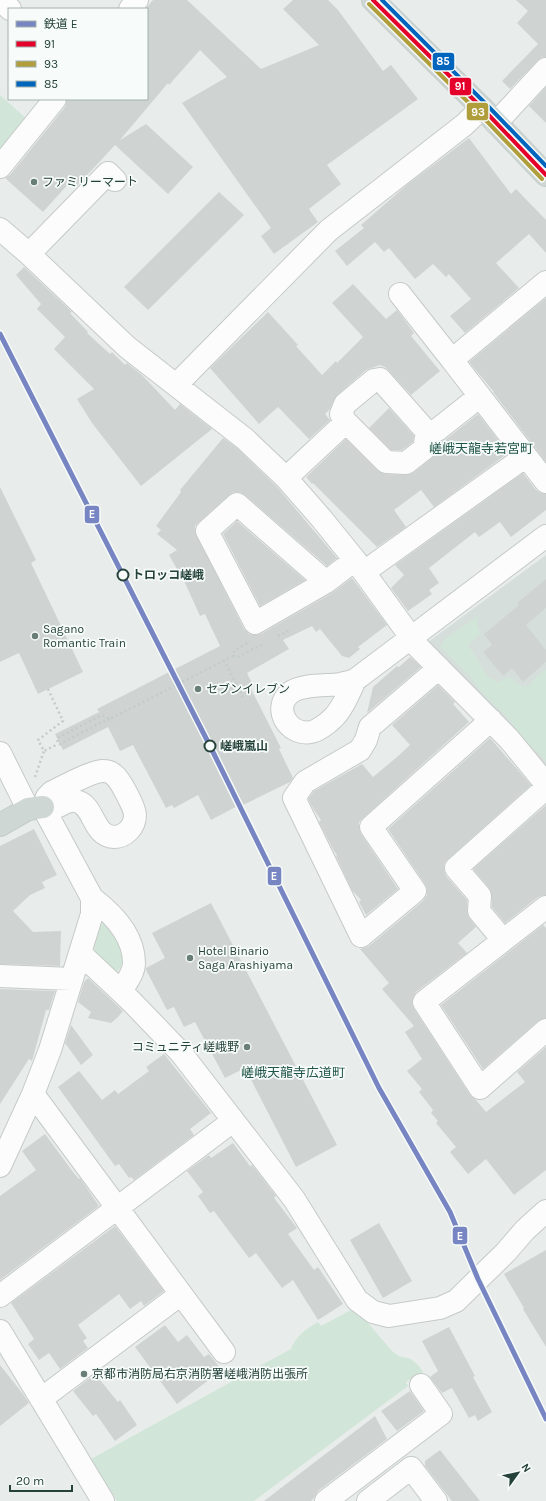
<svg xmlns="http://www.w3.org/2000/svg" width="546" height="1501" font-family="Karla,'Noto Sans JP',sans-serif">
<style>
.built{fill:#d6dedb}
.green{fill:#d1e6d8}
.building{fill:#cfd4d2}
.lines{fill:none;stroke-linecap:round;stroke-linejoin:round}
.minor-casing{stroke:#c5cac8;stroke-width:24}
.major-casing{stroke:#c3ccc9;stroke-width:24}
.path{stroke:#c3ccca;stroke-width:2.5;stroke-dasharray:2 3;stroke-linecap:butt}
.minor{stroke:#fcfcfc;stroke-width:22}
.major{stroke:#cfd7d5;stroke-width:22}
.bus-1-casing{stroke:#f7fbf9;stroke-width:7}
.bus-2-casing{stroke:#f7fbf9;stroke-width:7}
.bus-3-casing{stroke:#f7fbf9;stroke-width:7}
.bus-1{stroke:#e4002b;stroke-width:4}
.bus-2{stroke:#b09e3d;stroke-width:4}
.bus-3{stroke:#0065bd;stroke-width:4}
.rail-1-casing{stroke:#f7fbf9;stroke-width:8}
.rail-1{stroke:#7785c2;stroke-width:5}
.poi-dot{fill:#697e78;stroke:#f7fbf9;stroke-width:1.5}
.stop-dot{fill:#f7fbf9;stroke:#24423a;stroke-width:2}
.labels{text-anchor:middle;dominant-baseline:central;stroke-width:3.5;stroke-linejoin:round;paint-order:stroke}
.poi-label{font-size:12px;fill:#24423a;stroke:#f7fbf9;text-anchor:start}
.stop-label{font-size:12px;font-weight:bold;fill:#24423a;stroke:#f7fbf9;text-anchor:start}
.neighbourhood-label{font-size:13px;fill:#1f5548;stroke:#f7fbf9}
.line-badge{stroke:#f7fbf9;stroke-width:1.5}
.badge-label{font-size:11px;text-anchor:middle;font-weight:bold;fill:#fff}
</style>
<rect width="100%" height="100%" fill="#e8edeb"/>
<!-- built -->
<path class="built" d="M546,555V773L428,642Z"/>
<!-- green -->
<path class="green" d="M0,95L28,120L0,156Z
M478,616L477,624L480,634L468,645L488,677L498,682L508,677L520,685L528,687L538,675L546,670V761L527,742L504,714L481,692L471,677L440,646L445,639Z
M102,924L110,927C117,940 133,960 116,972C92,954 91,954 98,925Z
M354,1310L368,1323L392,1351L399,1356L411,1359L419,1366L423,1372L406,1382L408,1386L254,1501H117L91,1459L291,1349C295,1337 307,1328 318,1322L321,1326L349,1311Z"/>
<!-- building -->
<path class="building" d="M153,0H187L261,69L319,45L283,9L293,0H328L338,10L383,71L391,65L418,99L327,165L341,184L309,209L318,222L274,254L261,236L271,228L182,103L227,77L200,50L169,85L168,83L120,140L146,124L193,167L168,194L115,145L77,186L71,181L43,212L5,178L10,175L65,107L67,99H147V7Z
M516,0H546V57H542L537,61L510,89L502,81L538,44L517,23L528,11Z
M546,87V123L529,106Z
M469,138L511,194L516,189L546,220V253L529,234L496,263L519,288L465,333L450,316L471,299L449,274L446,277L433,264L415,279L389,248L384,252L375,242L347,266L335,251L364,228L361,225L408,184Z
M219,192L244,215L148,310L124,287Z
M24,267L72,312L70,313L88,332L87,333L110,354L112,352L125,365L127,363L142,375L175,410L180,404L212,429L141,486L92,423L77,399L94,389L54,349L65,337L37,309L41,304L16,275Z
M353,284L386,319L397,310L414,333L411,336L440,371L411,395L389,371L385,367L380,365L366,370L337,395L329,410L325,414L330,420L309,439L278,407L259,424L210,368L268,312L298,345L296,346L322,375L336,361L337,363L363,337L332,303Z
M546,298V462L493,392H494L469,362Z
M389,408L414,436L413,442L402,450H391L369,428Z
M478,414L508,453L434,507L421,490L394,510L406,527L377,547L313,483L312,484L306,477L346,439L378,471L385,474L405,475L413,473L432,458L436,451L438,443L445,440Z
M223,438L237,448L277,487L337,558L327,566L245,495L240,492H234L229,495L199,522L195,526V532L244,629L249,634L254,635L261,634L332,593L352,578L387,625L358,647L360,649L349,658L342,656L320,629L316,632L312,626L283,640L289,649L247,673L253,685L250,687L281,748L279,749L293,778L290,782L243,805V803L211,820L198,795L174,808L172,805L166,808L133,745L120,751L108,727L63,750L55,734L99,712L97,709L220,646L205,614L200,616L186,585L169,555L177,550L157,534L161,530L156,526L181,492L180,490Z
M523,473L536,490L541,493L546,494V510L511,537L500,522L479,537L475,532L429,568L439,583L429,590L432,594L408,611L391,588L404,575L395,565Z
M0,487L36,560L31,563L83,672L38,694L19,653L0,662Z
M237,521L305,580L260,606L223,534Z
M546,579V608L526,625L546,650V662L523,682L512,668L503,676L483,652L492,645L484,634L519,605L517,603Z
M410,657L421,667L367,713L373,687L397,666L399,667Z
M438,685L455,702L453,704L469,722L363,818L359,822V828L361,834L398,889L366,915L359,902L361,900L352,890L336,856L337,855L334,851L319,822L321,820L314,810L308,799L314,791L362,764L373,777L397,757L410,745L392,725Z
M490,738L531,785L448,859L444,864V870L446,876L467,900V910L469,918L476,927L458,943L467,953L416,992L413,997L412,1003L414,1009L470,1095L476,1100L486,1112L525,1082L517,1072L546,1047V1170L514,1195L486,1159L468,1174L450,1152L456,1147L436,1123L438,1121L431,1113L433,1110L419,1092L422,1089L407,1071L422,1059L405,1032L414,1026L382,989L389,983L360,949L369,946L423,901L427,895V889L425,884L388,829Z
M546,805V895L538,897L505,923L492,907V897L489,888L473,869Z
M34,829L57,875L42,882L45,888L30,895L13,911L33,932L61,931L60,966L0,964V846Z
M211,903L337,1145L296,1167L245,1068L225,1078L195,1022L184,1027L174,1007L167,1010L146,970V968L165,958L152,933Z
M543,925L546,928V1018L538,1021L483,1069L441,1005Z
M88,978L123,1011L118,1017L111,1023L88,1018L91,1012L78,1002L84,982Z
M0,989L55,991L49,1010H46L32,1061L29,1059L0,1104Z
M71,1025L93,1055L81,1065L65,1043Z
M164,1054L211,1113L190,1129L194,1135L134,1180L131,1177L129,1178L119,1164L115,1166L58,1087L79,1071L102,1100L115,1090L118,1094L149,1071L146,1067Z
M45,1134L73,1172L79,1179L80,1178L99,1206L0,1280V1196L36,1170L22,1151Z
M233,1143L250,1166L252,1165L276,1196L274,1198L297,1228L288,1234L314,1270L318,1267L343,1304L318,1320L293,1280L282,1288L256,1253L249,1258L214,1211L210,1213L198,1196L203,1192L187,1171L209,1155L211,1158Z
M379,1223L412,1281L383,1298L350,1240Z
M115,1226L164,1291L144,1306L141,1301L130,1309L119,1294L78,1325L87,1338L83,1341L88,1348L60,1369L49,1353L39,1360L28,1344L34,1339L11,1303Z
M546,1250V1347L523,1309L524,1308L504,1274Z
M165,1325L178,1342L187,1335L204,1357L209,1354L222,1370L177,1404L135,1347Z
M449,1327L475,1376L473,1377L492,1412L478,1421L475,1415L469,1418L452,1388L442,1393L430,1377L438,1371L422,1341Z
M0,1365L23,1394L29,1403L0,1426Z
M95,1374L118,1402L120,1400L137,1425L115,1441L96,1414L93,1416L73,1391Z
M410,1391L424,1411L397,1431L381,1411Z
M375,1416L387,1439L318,1491L314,1498L311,1501H264Z
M440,1450L480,1501H452L425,1466V1461Z"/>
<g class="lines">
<!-- minor casing -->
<g class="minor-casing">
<path id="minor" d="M1,0L10,9
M130,9L137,0
M496,123L546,69
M0,167L55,99
M0,229L29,254L127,347L245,439L286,478L321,518L355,560L418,647L509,739L546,784
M29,254L108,173L115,180
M546,282L452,360L546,482
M400,294L452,360
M176,385L329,230L464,125L482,108
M427,432L437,430L480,396
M286,478L346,422L386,462L406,463L424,449L427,432L380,379L374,380L345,404L341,414L346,422
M364,572L526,456
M326,582L237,504L207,531L255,623L326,582L355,560
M439,668L370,727L366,740L360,750L305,782L294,798L361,936L415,891L371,827L491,720
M355,680C349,693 342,710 332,719C327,724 317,731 311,732C288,736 272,708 290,693C301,684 327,686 340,684C345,683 350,682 355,680L546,536
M0,753L28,809
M92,898C112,913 134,936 134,963C134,973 126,983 121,991
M546,907L424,1002L480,1088L546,1030
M503,940L479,911L480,896L456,868L546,788
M80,953L131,1001L181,1053L294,1199L357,1300L373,1312L389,1316L440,1308L456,1301L506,1252L525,1230L546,1211
M0,976L71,979
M33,1094L224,1352
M0,1166L33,1094L50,1050L92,914V898L43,807L47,797L52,792C63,787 92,771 103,771C107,771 111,772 114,775C120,779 135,808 135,815C135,827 125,837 114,837C92,836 95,805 76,801C67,799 63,805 56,807C52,808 47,807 43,807
M0,1296L233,1121
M0,1331L103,1501
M41,1399L181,1294
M326,1501L441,1414L421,1385
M368,1501L411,1468L436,1501"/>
</g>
<!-- major casing -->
<g class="major-casing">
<path id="major" d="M373,0L482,108L546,175
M0,825L28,809L43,807"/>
</g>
<!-- path -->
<path class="path" d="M278,636L287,632L288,629
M233,656L238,657L263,644
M224,660L243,697
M48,689L63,721L38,740L44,751L58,744
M110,719L104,721L60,744H58L57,738L102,715L110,719L233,656L235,650L248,643
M35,777L44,751"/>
<!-- minor -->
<use href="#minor" class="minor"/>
<!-- major -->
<use href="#major" class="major"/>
<!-- bus-1 casing -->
<g class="bus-1-casing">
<path id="bus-1" d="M373,0L482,108L546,175"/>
</g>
<!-- bus-2 casing -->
<g class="bus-2-casing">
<path id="bus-2" d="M369,4L478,112L542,179"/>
</g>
<!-- bus-3 casing -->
<g class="bus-3-casing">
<path id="bus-3" d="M382,0L486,104L546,166"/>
</g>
<!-- bus-1 -->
<use href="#bus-1" class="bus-1"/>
<!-- bus-2 -->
<use href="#bus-2" class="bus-2"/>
<!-- bus-3 -->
<use href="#bus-3" class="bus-3"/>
<!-- rail-1 casing -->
<g class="rail-1-casing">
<path id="rail-1" d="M0,334L210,746L379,1088L450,1212L478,1279L546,1419"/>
</g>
<!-- rail-1 -->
<use href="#rail-1" class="rail-1"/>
</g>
<!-- markers -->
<g class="poi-dot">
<circle cx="34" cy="182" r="4"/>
<circle cx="35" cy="636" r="4"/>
<circle cx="198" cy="689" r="4"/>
<circle cx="190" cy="958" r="4"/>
<circle cx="247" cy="1047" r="4"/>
<circle cx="84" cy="1374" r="4"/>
</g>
<g class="stop-dot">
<circle cx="123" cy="575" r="5.5"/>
<circle cx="210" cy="746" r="5.5"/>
</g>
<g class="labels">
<!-- poi labels -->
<g class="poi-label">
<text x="42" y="182">ファミリーマート</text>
<text x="43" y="629">Sagano<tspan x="43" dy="14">Romantic Train</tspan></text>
<text x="206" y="689">セブンイレブン</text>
<text x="198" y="951">Hotel Binario<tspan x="198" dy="14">Saga Arashiyama</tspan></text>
<text x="239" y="1047" text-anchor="end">コミュニティ嵯峨野</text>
<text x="92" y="1374">京都市消防局右京消防署嵯峨消防出張所</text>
</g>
<!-- stop labels -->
<g class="stop-label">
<text x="132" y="575">トロッコ嵯峨</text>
<text x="220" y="746">嵯峨嵐山</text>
</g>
<!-- neighbourhood labels -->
<g class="neighbourhood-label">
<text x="481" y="448">嵯峨天龍寺若宮町</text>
<text x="293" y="1072">嵯峨天龍寺広道町</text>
</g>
</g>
<g class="line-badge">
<rect x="432" y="52" width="23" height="19" rx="4" fill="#0065bd"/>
<rect x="449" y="77" width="23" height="19" rx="4" fill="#e4002b"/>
<rect x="466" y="102" width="23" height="19" rx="4" fill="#b09e3d"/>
<rect x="84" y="505" width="16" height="19" rx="4" fill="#7785c2"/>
<rect x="267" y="866" width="15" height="20" rx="4" fill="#7785c2"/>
<rect x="452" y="1226" width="16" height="19" rx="4" fill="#7785c2"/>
</g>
<g class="badge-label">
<text x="443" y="65">85</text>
<text x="460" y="90">91</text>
<text x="478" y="116">93</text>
<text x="92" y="518">E</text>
<text x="274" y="880">E</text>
<text x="460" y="1240">E</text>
</g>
<!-- legend -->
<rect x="8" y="8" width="140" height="92" fill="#f7fbf9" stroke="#a3b1ad"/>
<rect x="16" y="21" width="20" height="6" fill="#7785c2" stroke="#a3b1ad"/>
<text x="44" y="28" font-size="12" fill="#24423a">鉄道 E</text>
<rect x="16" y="41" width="20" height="6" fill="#e4002b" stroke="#a3b1ad"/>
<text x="44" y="48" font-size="12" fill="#24423a">91</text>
<rect x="16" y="61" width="20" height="6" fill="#b09e3d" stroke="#a3b1ad"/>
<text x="44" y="68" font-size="12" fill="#24423a">93</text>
<rect x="16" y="81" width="20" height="6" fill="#0065bd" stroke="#a3b1ad"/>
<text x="44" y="88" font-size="12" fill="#24423a">85</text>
<!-- north arrow -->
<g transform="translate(518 1473) rotate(57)" stroke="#f7fbf9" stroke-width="3" paint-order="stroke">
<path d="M0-3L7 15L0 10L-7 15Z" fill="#24423a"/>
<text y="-6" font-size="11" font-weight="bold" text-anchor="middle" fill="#24423a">N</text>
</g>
<!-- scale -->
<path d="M10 1485v6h62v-6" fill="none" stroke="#24423a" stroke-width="2"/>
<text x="16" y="1485" font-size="12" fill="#24423a" stroke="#f7fbf9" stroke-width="3" paint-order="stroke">20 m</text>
</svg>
